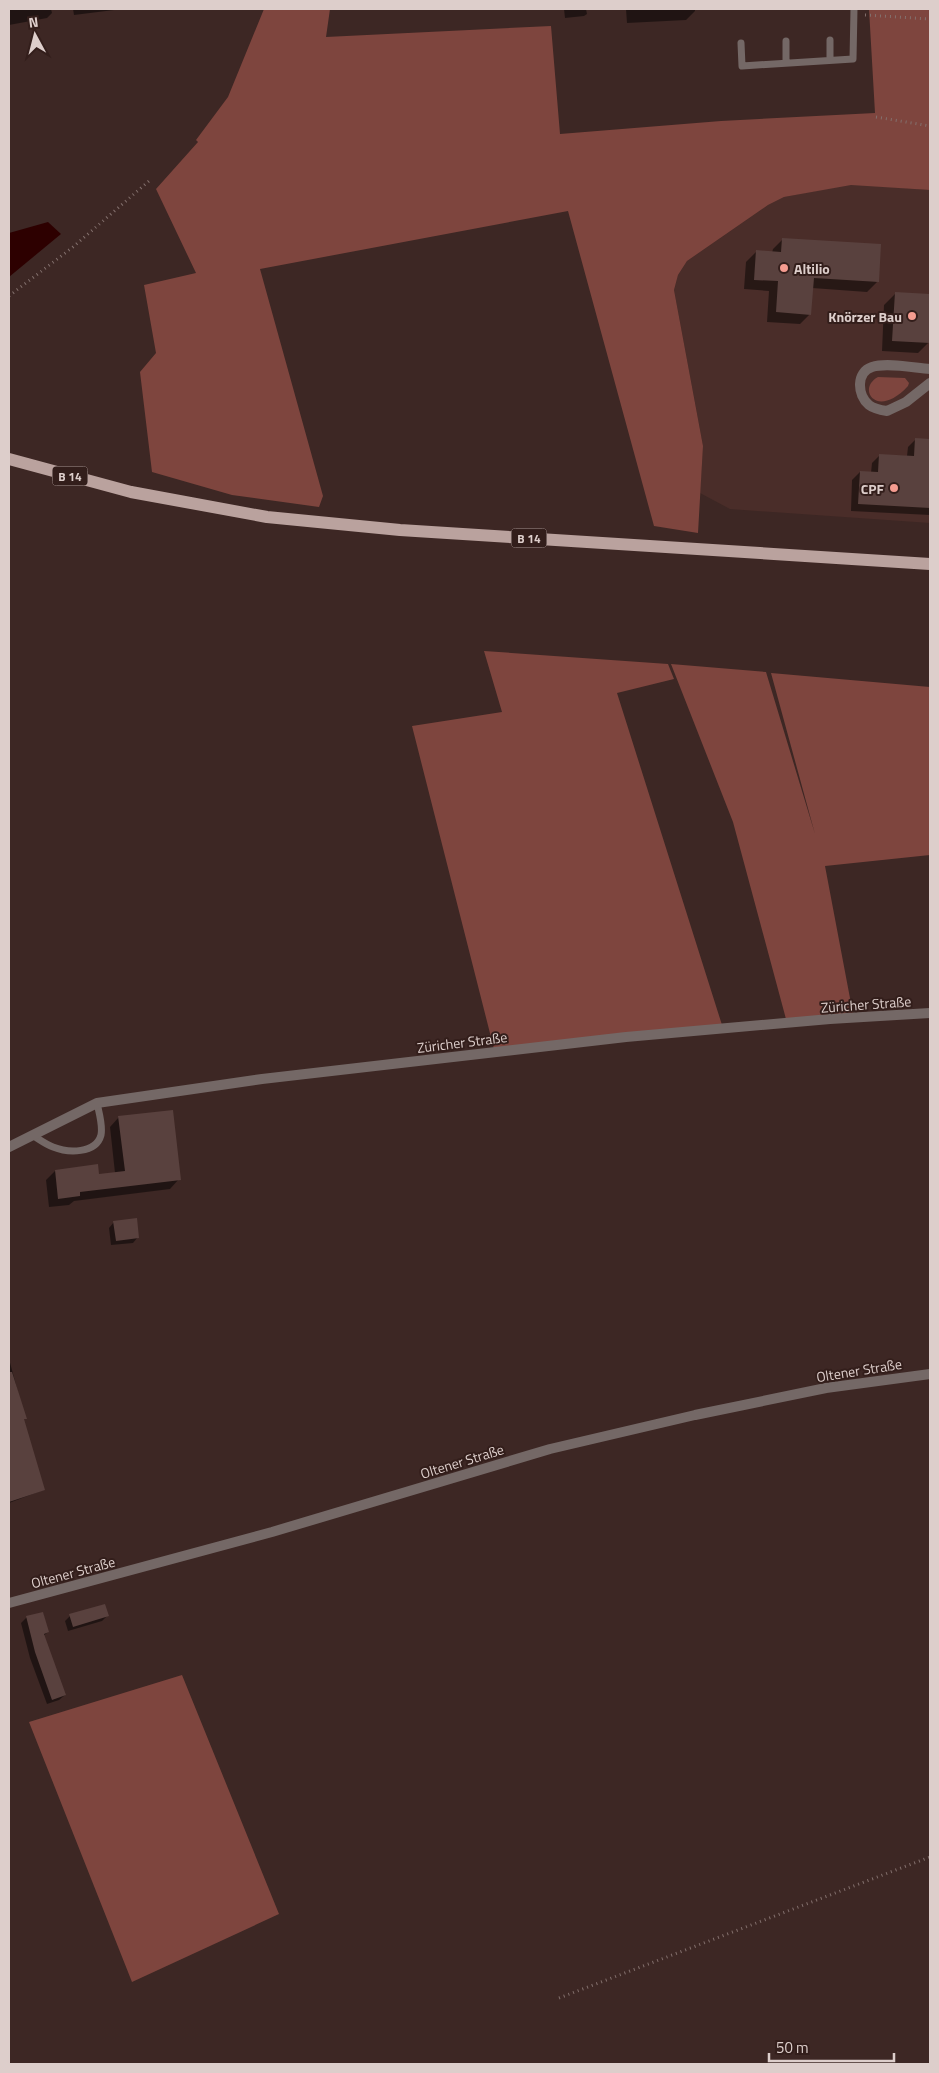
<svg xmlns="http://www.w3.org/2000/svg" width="939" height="2073" font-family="'Titillium Web',sans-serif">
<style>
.built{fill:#4a2d29}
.green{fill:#7e453e}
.water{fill:#2d0000}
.shadow{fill:#0007}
.building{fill:#59413e}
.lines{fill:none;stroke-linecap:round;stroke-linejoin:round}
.path{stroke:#83706d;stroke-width:3;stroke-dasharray:1 4;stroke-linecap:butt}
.service{stroke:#746866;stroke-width:7}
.minor{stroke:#746866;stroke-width:10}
.primary{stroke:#baa29e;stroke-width:12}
.poi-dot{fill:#f59c90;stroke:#331e1b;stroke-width:2}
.labels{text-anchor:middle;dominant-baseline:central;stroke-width:4;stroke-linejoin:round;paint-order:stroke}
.shield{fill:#331e1b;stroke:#aa9996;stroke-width:1}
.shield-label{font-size:12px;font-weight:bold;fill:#ddcecb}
.poi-label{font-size:14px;font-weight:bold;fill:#ddcecb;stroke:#331e1b;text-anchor:end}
.street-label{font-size:14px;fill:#ddcecb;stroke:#331e1b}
</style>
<rect width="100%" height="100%" fill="#3d2724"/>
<!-- built -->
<path class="built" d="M851,184L930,190V523L730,509L700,493L703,446L674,290L678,275L687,261L768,205L784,197Z"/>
<!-- green -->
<path class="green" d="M264,9H330L326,37L551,26L560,134L721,121L875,113L869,9H930V190L851,185L784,197L768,205L687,261L678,275L674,290L703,446L698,533L654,526L568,211L260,269L323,496L319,507L232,495L152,472L140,372L156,353L144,285L196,273L156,189L198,142L196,140L228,97Z
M878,377L905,378L909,383L908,386C877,420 856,389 878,377Z
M484,651L668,664L674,679L617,693L722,1025L494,1049L412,726L502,712Z
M671,664L766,672L815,834L771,673L930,687V855L825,866L853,1014L786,1019L733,822Z
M182,1675L279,1914L132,1982L29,1722Z"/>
<!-- water -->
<path class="water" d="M48,222L61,234L9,277V233Z"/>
<!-- shadow -->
<path class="shadow" d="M9,9H51L52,13L47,18L9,25Z
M73,9H122L74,15Z
M564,9H586L587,14L584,16L565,18Z
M626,9H695V11L686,20L627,23Z
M783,239L877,282L867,292L812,288L810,314L800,324L767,322L769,291L744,289L746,262L756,252L772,253L773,249Z
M895,294L930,295L929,342L918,353L882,351L884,305Z
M916,439L930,440V515L851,511L852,480L860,472L871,473L872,463L880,455L907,456L908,447Z
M119,1117L179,1179L170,1189L74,1201L69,1205L49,1207L46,1180L55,1171L98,1175L115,1173L110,1127Z
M114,1222L138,1237L133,1243L111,1245L109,1228Z
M9,1359L25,1418L23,1420L43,1490L9,1503Z
M43,1613L48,1632L43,1636L65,1695L59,1700L47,1704L30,1658L21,1623L26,1618Z
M70,1616H107L102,1621L68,1631L65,1621Z"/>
<!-- building -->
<path class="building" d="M782,238L881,244L879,282L814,278L811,315L776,312L778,281L754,280L756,250L781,252Z
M895,292L930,294V343L892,341Z
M915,438L930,439V508L858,504L860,471L878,472L879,454L914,456Z
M173,1110L181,1180L80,1192V1196L58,1199L55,1170L98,1164L99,1174L125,1171L118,1116Z
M137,1218L139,1238L116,1241L113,1221Z
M9,1372H12L27,1419H24L45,1490L9,1502Z
M105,1604L109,1616L73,1627L69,1614Z
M43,1612L49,1632L44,1634L66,1695L52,1700L35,1652L26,1616Z"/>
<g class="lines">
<!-- path -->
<path class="path" d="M865,15L930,19
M876,117L930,126
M9,296L73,247L149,181
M559,1998L930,1857"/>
<!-- service -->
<path class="service" d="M786,41V63
M741,43L742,66L853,59L854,9
M830,60V40
M32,1135C39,1139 45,1144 53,1147C68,1153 96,1154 101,1135C103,1125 99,1113 97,1103"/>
<!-- minor -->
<path class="minor" d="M930,369C915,368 887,362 872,367C856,372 857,395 869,405C874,409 880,410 887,411L906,402L930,383
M9,1147L97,1103L262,1079L626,1037L830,1019L930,1013
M9,1603L272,1532L550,1449L695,1415L826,1388L930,1374"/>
<!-- primary -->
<path class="primary" d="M9,459L131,492L267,517L400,530L930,564"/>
</g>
<!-- markers -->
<g class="poi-dot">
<circle cx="784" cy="268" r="5"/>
<circle cx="912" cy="316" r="5"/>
<circle cx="894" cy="488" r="5"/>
</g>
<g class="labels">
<!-- shield labels -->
<g class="shield">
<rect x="52.5" y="466.5" width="35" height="19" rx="4"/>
<rect x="511.5" y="528.5" width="35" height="19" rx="4"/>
</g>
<g class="shield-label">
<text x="70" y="476">B 14</text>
<text x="529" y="538">B 14</text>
</g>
<!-- poi labels -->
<g class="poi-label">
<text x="794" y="268" text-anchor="start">Altilio</text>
<text x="902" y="316">Knörzer Bau</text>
<text x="884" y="488">CPF</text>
</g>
<!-- street labels -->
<g class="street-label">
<text transform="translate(866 1004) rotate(-4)">Züricher Straße</text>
<text transform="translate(462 1042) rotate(-7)">Züricher Straße</text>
<text transform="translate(859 1370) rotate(-9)">Oltener Straße</text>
<text transform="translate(462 1461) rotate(-17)">Oltener Straße</text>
<text transform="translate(73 1572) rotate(-15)">Oltener Straße</text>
</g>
</g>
<!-- border -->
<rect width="939" height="2073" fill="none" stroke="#ddcecb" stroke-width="20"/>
<!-- north arrow -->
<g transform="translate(35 35) rotate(353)" stroke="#331e1b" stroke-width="4" paint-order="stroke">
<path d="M0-4L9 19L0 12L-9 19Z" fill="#ddcecb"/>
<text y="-8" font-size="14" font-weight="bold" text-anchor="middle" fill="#ddcecb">N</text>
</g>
<!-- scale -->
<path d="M769 2053v8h125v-8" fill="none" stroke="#ddcecb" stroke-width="2.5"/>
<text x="776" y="2053" font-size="15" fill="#ddcecb" stroke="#331e1b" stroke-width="4" paint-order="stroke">50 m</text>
</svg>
